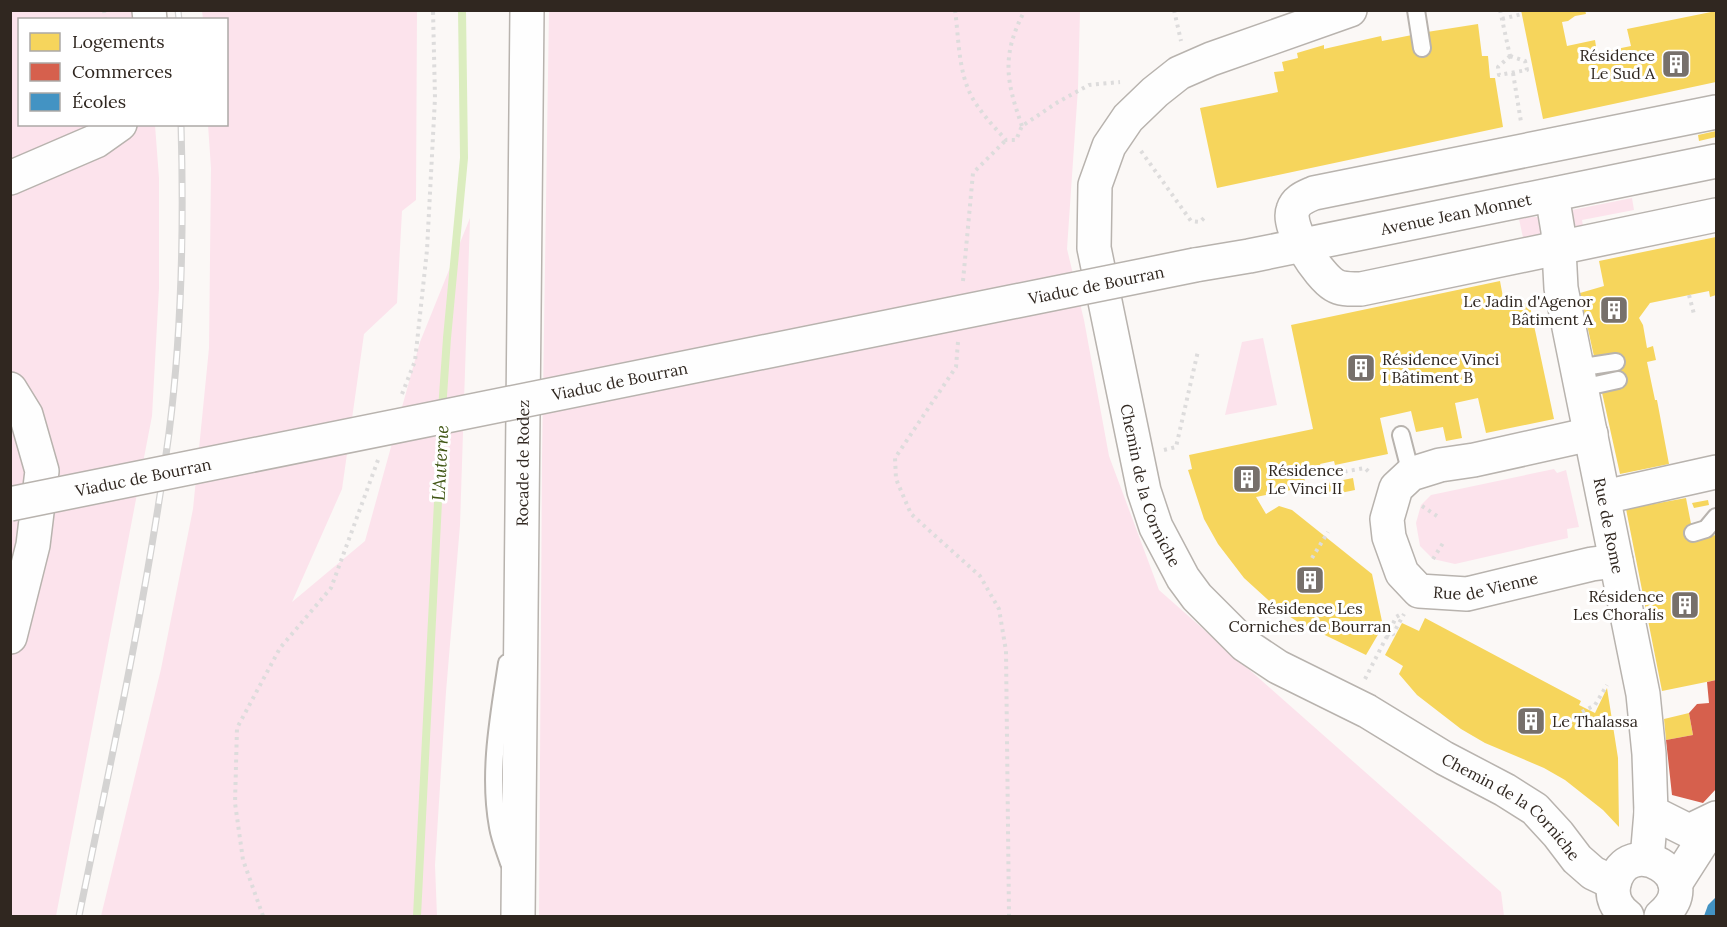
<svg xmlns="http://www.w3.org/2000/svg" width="1727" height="927" font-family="Lora,serif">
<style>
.green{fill:#fce3ec}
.homes{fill:#f6d55c}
.shops{fill:#d6604d}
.schools{fill:#4393c3}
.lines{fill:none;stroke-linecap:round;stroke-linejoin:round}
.stream{stroke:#dbedbf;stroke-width:8}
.service-casing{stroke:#b8b3ae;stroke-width:20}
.minor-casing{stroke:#b8b3ae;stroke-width:36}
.tertiary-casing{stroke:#b8b3ae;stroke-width:36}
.secondary-casing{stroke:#b8b3ae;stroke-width:36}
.primary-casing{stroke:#b8b3ae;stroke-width:36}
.path{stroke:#dddcdc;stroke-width:4;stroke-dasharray:3 4.5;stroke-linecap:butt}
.service{stroke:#fefefe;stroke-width:16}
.minor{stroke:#fefefe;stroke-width:33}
.tertiary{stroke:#fefefe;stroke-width:33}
.secondary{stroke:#fefefe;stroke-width:33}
.primary{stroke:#fefefe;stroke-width:33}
.rail-casing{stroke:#d4d3d2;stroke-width:7}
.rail{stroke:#fff;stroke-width:4.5;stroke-dasharray:14;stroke-linecap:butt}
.secondary-bridge-casing{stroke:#b8b3ae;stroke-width:36;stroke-linecap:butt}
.secondary-bridge{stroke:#fefefe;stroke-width:33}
.labels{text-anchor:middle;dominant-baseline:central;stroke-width:6;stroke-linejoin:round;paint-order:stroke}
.poi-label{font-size:16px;fill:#302720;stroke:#fff;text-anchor:end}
.street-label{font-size:16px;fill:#302720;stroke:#fff}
.water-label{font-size:18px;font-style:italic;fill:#415715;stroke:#fff}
</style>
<rect width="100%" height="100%" fill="#fbf8f6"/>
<!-- green -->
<path class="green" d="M11,11H149L150,19L20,20V124L155,125L159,178V288L152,416L56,916H11Z
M202,11H417L416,200L402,211L397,303L364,334L342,489L292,602L365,541L420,342L470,218L460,525L446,692L435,865L437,916H101L161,669L193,509L209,348L211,168L208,125L226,124V20L203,19Z
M549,11H1080L1078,88L1067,249L1084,320L1109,456L1159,590L1501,892L1504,916H539L542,458Z
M1632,198L1634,210L1582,220L1584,232H1572L1569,212L1572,210Z
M1532,217H1539L1544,221L1549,235L1525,247L1519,219Z
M1263,338L1277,405L1225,415L1242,342Z
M1554,469L1557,473L1566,470L1579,527L1567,529L1568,538L1455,564L1433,559L1420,546L1416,523L1421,505L1431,495Z"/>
<!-- homes -->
<path class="homes" d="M1521,10H1585L1586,14L1575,16L1568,21L1562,22L1567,46L1595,40L1597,53L1631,46L1627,29L1716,11V82L1543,119Z
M1478,24L1482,56H1488L1490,78H1495L1503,127L1217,188L1200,108L1278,92L1274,72L1284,71L1282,62L1298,58L1297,53L1324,45V49L1381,36L1382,41L1412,35L1415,50L1430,47L1427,32Z
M1716,131V137L1699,141L1698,135Z
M1716,237V295L1710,297L1709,291L1650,303L1639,318L1643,325L1647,348L1653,346L1656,360L1647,362L1655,400H1657L1669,464L1620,474L1580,293L1604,286L1599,261Z
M1500,281L1505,308L1529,302L1554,419L1486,433L1478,398L1455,403L1462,438L1446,441L1443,427L1416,432L1411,411L1380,418L1388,454L1335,465L1334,461L1320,464L1321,467L1303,471L1306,487L1256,497L1266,514L1279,506L1292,510L1372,574L1383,626L1366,655L1298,622L1278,609L1244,578L1218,544L1204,519L1188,470L1192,469L1189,455L1313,429L1291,325Z
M1353,478L1355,490L1326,496L1323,484Z
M1686,498L1694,539L1716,535V680L1662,691L1626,509Z
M1708,500L1709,505L1694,508L1692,503Z
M1425,618L1581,701L1579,705L1595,713L1607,688L1618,758L1619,827L1603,810L1565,780L1544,768L1485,743L1461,729L1417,695L1399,674L1403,666L1385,655L1402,623L1419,631Z
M1689,713L1693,735L1666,740L1664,719Z"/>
<!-- shops -->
<path class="shops" d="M1716,680V789L1703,803L1672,795L1666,740L1693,735L1689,713L1697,704L1709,703L1707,682Z"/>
<!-- schools -->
<path class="schools" d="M1716,897V916H1704L1708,905Z"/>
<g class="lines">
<!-- stream -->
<path class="stream" d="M442,410L447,338L464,158L462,10
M417,916L442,423"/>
<!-- service casing -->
<g class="service-casing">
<path id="service" d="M1416,10L1422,48
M1577,368L1616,362
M1582,388L1618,380
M1401,435L1411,474
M1693,533L1706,529L1716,517
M507,663C499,716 488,773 498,827C500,839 505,851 509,863"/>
</g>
<!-- minor casing -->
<g class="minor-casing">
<g id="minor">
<path id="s1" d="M1350,10L1211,59L1179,73L1155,92L1128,118L1109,146L1095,185L1094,248L1144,491L1156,527L1183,578L1197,597L1245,645L1278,667L1367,711L1444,758L1505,790L1535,809L1558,834L1577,859L1593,873L1614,883"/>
<path d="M1716,112L1314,193C1305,197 1296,200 1293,210C1286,227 1319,276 1334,285C1342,290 1351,289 1361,289L1716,215"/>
<path id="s2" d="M1552,195L1558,231L1561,288L1643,694L1649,754L1651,812L1647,859"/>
<path id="s3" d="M1591,434L1474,460L1440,465L1411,474L1396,488L1387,519L1389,537L1402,573L1419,591L1467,594L1592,564L1616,561"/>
<path d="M1604,497L1716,472"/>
<path d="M1651,812L1689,831L1716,818"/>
<path d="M1675,884L1716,820"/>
<path d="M1627,916C1616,908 1611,897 1614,884C1626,830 1709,876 1661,916"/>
</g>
</g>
<!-- tertiary casing -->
<g class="tertiary-casing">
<path id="tertiary" d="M149,10L150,20
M10,178L96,141L120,124
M10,389L26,415L42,471L33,545L10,637"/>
</g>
<!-- secondary casing -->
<g class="secondary-casing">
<g id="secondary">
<path id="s4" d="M1195,265L1249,256L1716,161"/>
</g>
</g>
<!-- primary casing -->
<g class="primary-casing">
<g id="primary">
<path id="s5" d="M518,916L527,10"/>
</g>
</g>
<!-- path -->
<path class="path" d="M104,10L105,20
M955,10C959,39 958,73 973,99C982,114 994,127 1006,140H1016L1022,126L1058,102L1089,85L1120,82
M1174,10L1181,41
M1500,10L1510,56
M1502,19L1522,14
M1510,56L1525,61L1527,70L1499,75L1498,67Z
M1513,73L1521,122
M1022,126C1006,81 1001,55 1025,10
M1141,151L1191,221L1200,222L1205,217
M963,281L973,173L1006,140
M1689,295L1694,314
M958,342L956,367L895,458L896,479L911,514L980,576L999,609L1006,651L1009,916
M402,394L415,361L427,250L435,98L433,10
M1164,450L1176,447L1198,351
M1337,473L1365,468L1370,473
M1422,506L1437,516
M1312,558L1328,532
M1433,559L1443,543
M1387,637L1396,617L1401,614
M1365,679L1386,638L1393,634L1404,614
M1582,712L1595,705L1607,685
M263,916L243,860L235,803L237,728L280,648L331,588L378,460"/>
<!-- service -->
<use href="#service" class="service"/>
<!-- minor -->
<use href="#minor" class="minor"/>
<!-- tertiary -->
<use href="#tertiary" class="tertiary"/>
<!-- secondary -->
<use href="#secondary" class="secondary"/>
<!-- primary -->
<use href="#primary" class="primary"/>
<!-- rail casing -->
<g class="rail-casing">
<path id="rail" d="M178,10L179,20
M79,916C112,756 147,596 169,433C182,331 184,227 181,124"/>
</g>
<!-- rail -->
<use href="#rail" class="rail"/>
<!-- secondary-bridge casing -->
<g class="secondary-bridge-casing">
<g id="secondary-bridge">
<path id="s6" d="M10,504L1195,265"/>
</g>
</g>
<!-- secondary-bridge -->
<use href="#secondary-bridge" class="secondary-bridge"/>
</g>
<!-- icons -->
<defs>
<g id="building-square" transform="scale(1.5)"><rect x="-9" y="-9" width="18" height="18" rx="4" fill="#77706b" stroke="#fff"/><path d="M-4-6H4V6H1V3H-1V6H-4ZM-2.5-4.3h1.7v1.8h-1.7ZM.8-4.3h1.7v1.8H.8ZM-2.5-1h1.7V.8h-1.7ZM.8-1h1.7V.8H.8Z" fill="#fff"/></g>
</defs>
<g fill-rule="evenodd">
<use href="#building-square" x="1676" y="64"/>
<use href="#building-square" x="1614" y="310"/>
<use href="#building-square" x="1361" y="368"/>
<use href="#building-square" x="1247" y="479"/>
<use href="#building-square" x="1310" y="580"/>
<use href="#building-square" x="1685" y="605"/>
<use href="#building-square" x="1531" y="721"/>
</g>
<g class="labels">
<!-- poi labels -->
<g class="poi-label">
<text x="1655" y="55">Résidence<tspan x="1655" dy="18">Le Sud A</tspan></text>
<text x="1593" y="301">Le Jadin d'Agenor<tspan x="1593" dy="18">Bâtiment A</tspan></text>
<text x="1382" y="359" text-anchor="start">Résidence Vinci<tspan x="1382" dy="18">I Bâtiment B</tspan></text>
<text x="1268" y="470" text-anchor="start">Résidence<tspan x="1268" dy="18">Le Vinci II</tspan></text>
<text x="1664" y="596">Résidence<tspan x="1664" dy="18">Les Choralis</tspan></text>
<text x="1310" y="608" text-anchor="middle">Résidence Les<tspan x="1310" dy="18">Corniches de Bourran</tspan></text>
<text x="1552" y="721" text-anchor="start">Le Thalassa</text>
</g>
<!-- street labels -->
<g class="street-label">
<text stroke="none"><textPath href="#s4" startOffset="266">Avenue Jean Monnet</textPath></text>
<text stroke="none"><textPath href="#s6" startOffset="1108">Viaduc de Bourran</textPath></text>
<text stroke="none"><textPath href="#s6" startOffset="622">Viaduc de Bourran</textPath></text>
<text stroke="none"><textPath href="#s5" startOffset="453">Rocade de Rodez</textPath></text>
<text stroke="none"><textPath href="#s6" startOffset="136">Viaduc de Bourran</textPath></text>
<text stroke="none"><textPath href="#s1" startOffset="633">Chemin de la Corniche</textPath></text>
<text stroke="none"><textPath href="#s2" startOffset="336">Rue de Rome</textPath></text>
<text stroke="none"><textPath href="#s3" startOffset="386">Rue de Vienne</textPath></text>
<text stroke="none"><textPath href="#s1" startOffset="1137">Chemin de la Corniche</textPath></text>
</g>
<!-- water labels -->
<g class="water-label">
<text transform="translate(440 463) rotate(-87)">L'Auterne</text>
</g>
</g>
<!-- border -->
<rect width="1727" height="927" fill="none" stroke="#302720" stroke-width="24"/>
<!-- legend -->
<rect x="18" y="18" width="210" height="108" fill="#ffffff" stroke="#aca9a6" stroke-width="1.5"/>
<rect x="30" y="33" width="30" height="18" fill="#f6d55c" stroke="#aca9a6" stroke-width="1.5"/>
<text x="72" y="48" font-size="18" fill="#302720">Logements</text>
<rect x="30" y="63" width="30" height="18" fill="#d6604d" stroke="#aca9a6" stroke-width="1.5"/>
<text x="72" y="78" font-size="18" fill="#302720">Commerces</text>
<rect x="30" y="93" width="30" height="18" fill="#4393c3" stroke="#aca9a6" stroke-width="1.5"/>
<text x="72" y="108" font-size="18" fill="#302720">Écoles</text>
</svg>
